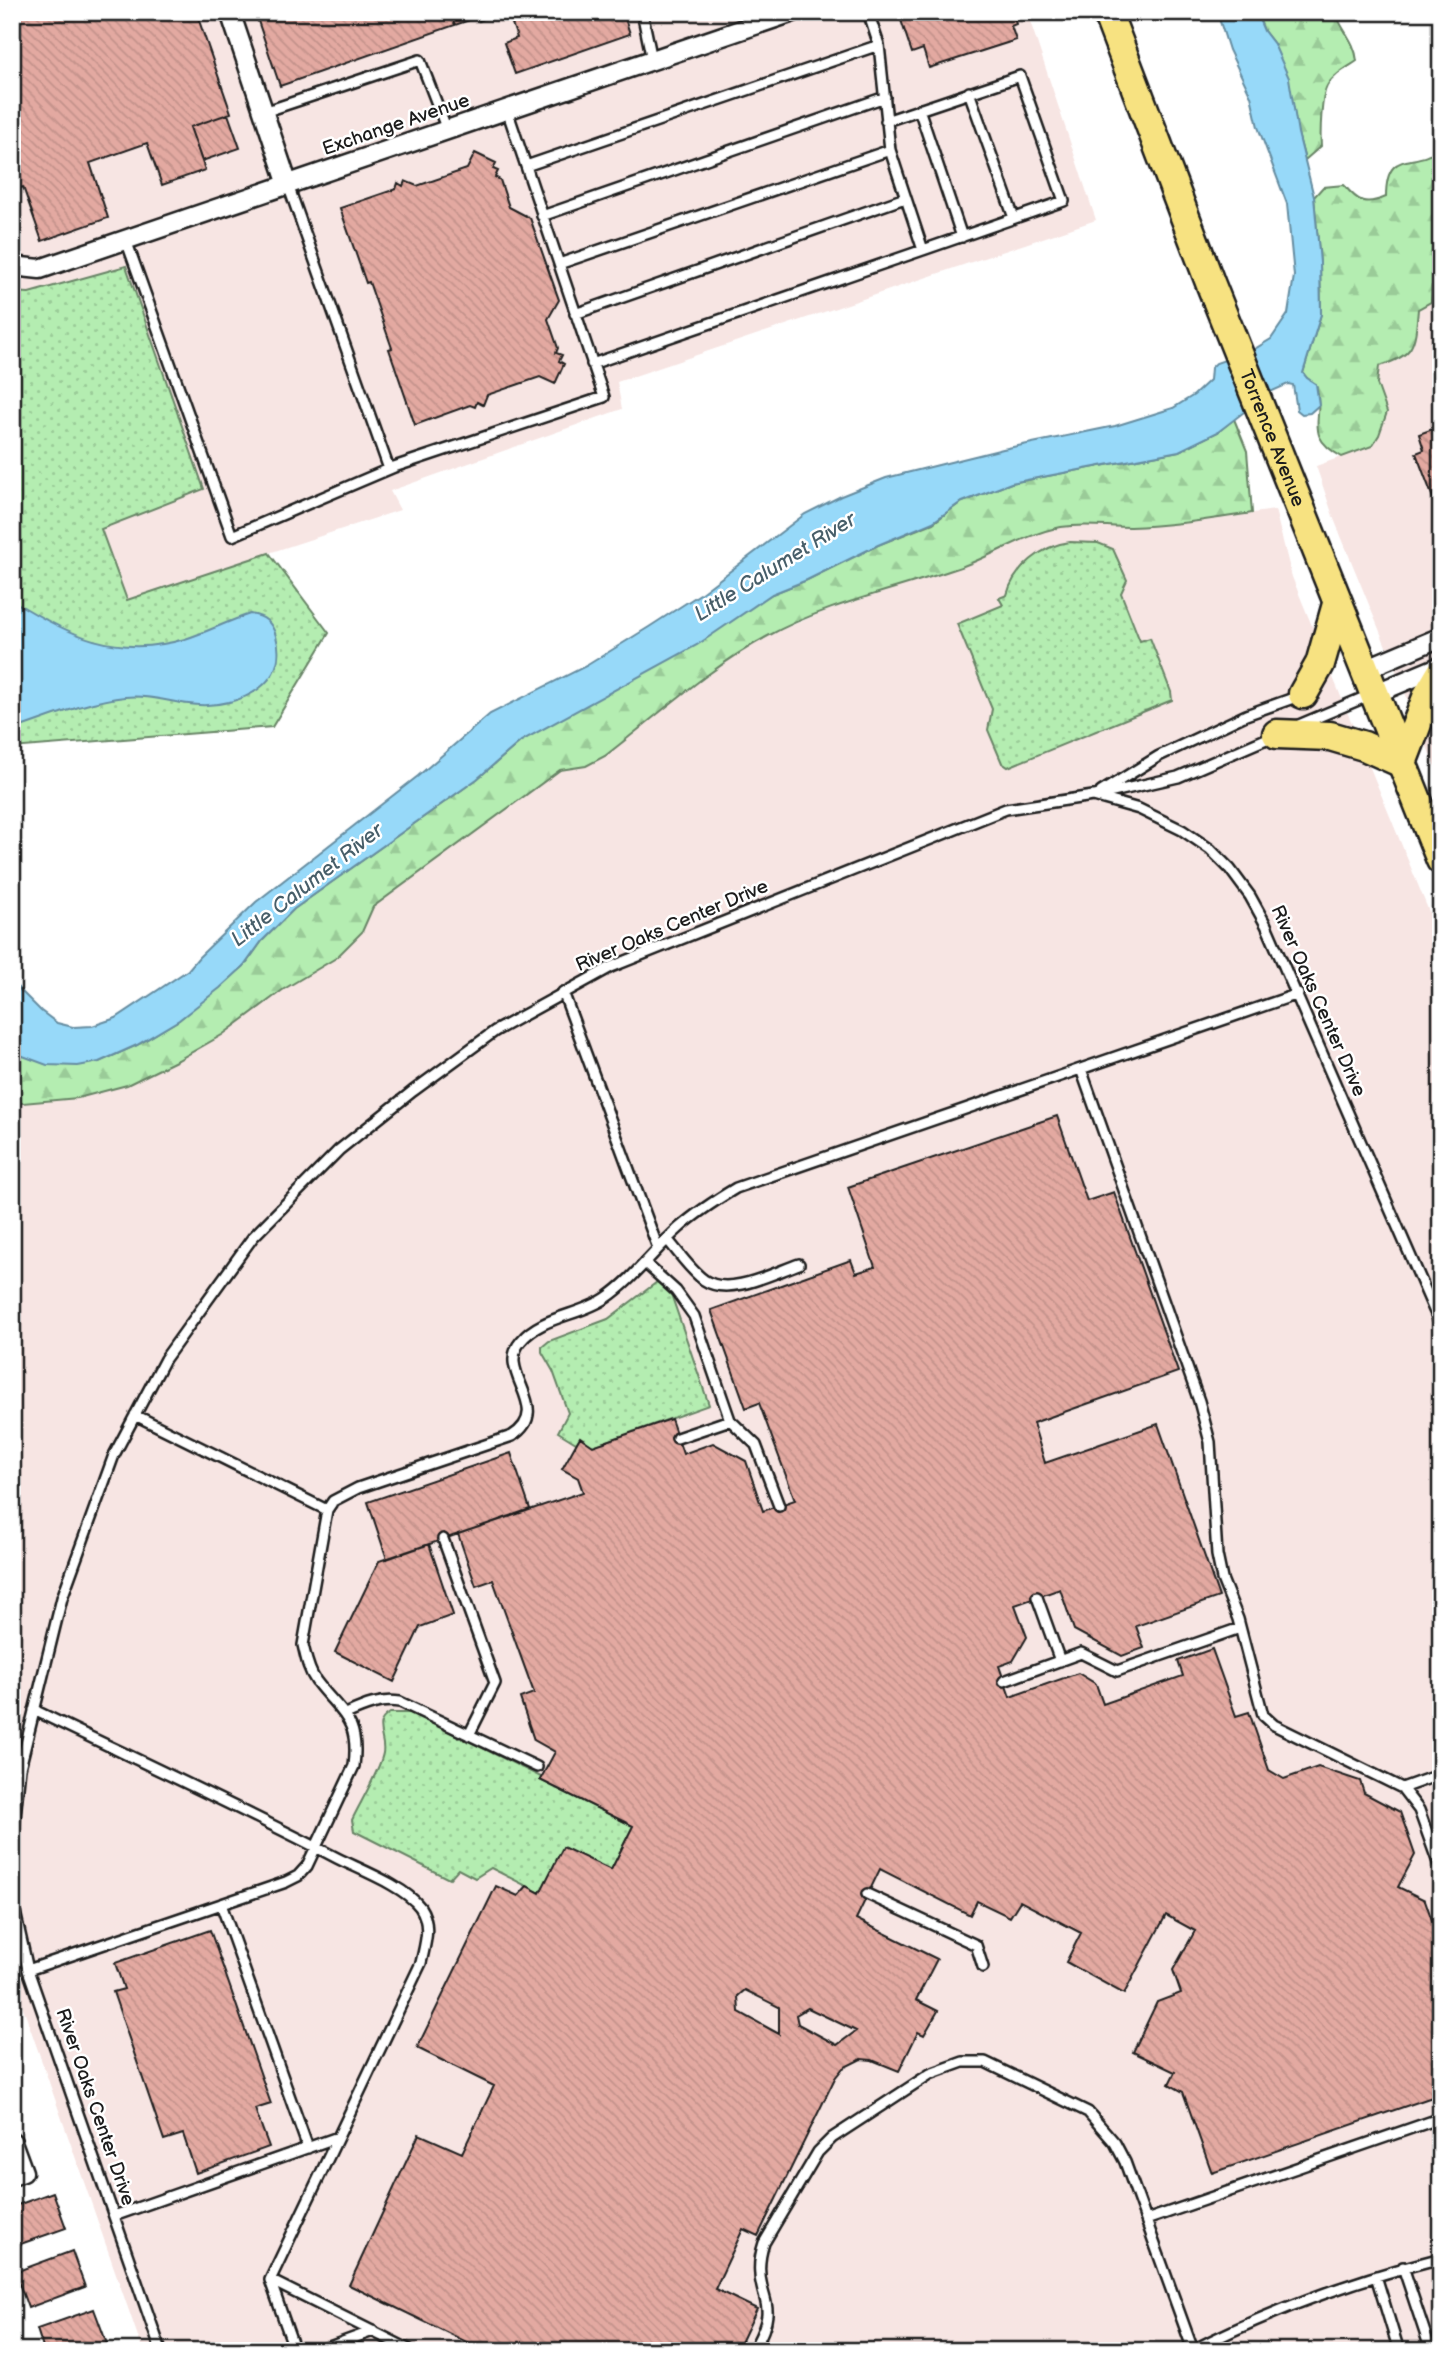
<svg xmlns="http://www.w3.org/2000/svg" width="1453" height="2363" font-family="'Balsamiq Sans',sans-serif">
<style>
.built{fill:#f7e5e3}
.grass{fill:url(#grass-dots);stroke:#688466;stroke-width:2}
.forest{fill:url(#forest-firs);stroke:#688466;stroke-width:2}
.water{fill:#97d9f9;stroke:#668da1;stroke-width:2}
.building{fill:url(#building-back-hatch);stroke:#1c1c1c;stroke-width:2;fill-rule:evenodd}
.lines{fill:none;stroke-linecap:round;stroke-linejoin:round}
.lane-casing{stroke:#1c1c1c;stroke-width:14}
.street-casing{stroke:#1c1c1c;stroke-width:23}
.primary-casing{stroke:#1c1c1c;stroke-width:33}
.lane{stroke:#fff;stroke-width:9}
.street{stroke:#fff;stroke-width:18}
.primary{stroke:#f7e281;stroke-width:28}
.labels{text-anchor:middle;dominant-baseline:central;stroke-width:5;stroke-linejoin:round;paint-order:stroke}
.street-label{font-size:19px;fill:#1c1c1c;stroke:#fff}
.water-label{font-size:21px;font-style:italic;fill:#475e69;stroke:#fff}
</style>
<defs>
<pattern id="grass-dots" width="8" height="8" patternUnits="userSpaceOnUse" patternTransform="scale(1.75)"><rect width="8" height="8" fill="#b4edb1"/><path d="M2 2h.1M6 6h.1" fill="none" stroke="#9acb98" stroke-width="1.8" stroke-linecap="round"/></pattern>
<pattern id="forest-firs" width="22" height="20" patternUnits="userSpaceOnUse" patternTransform="scale(1.75)"><rect width="22" height="20" fill="#b4edb1"/><path d="M5 1l3.5 6h-7zM16 11l3.5 6h-7z" fill="#9acb98"/></pattern>
<pattern id="building-back-hatch" width="6" height="6" patternUnits="userSpaceOnUse" patternTransform="scale(1.75)"><rect width="6" height="6" fill="#e3a9a1"/><path d="M-1 5l2 2M0 0l6 6M5-1l2 2" fill="none" stroke="#c2918a"/></pattern>
</defs>
<rect width="100%" height="100%" fill="#fff"/>
<filter id="ink" filterUnits="userSpaceOnUse"><feTurbulence type="fractalNoise" baseFrequency=".0143" numOctaves="2"/><feDisplacementMap in="SourceGraphic" scale="14" xChannelSelector="R" yChannelSelector="G"/><feConvolveMatrix kernelMatrix="1 2 1 2 8 2 1 2 1" color-interpolation-filters="sRGB"/></filter>
<g filter="url(#ink)">
<!-- built -->
<path class="built" d="M12,12H1027L1096,220L617,382L622,409L390,491L400,510L126,600L100,529L204,489L29,293L12,292Z
M1441,283V781L1334,519L1316,466L1372,446L1387,412L1377,383L1379,366L1399,360L1412,347L1418,309L1432,286Z
M1275,510L1292,577L1441,941V2351H143L12,1976V1104L78,1098L127,1085L222,1035L284,989L336,958L362,932L373,907L560,770L586,766L728,661L769,635L826,611L972,563L1040,532L1064,527L1098,524L1129,527L1174,524Z"/>
<!-- grass -->
<path class="grass" d="M126,266L204,489L101,529L127,600L269,553L329,633L272,727L12,748V292L29,293Z
M1070,542L1098,543L1113,549L1127,580L1121,593L1140,641L1150,638L1171,692L1172,700L1008,767L1002,763L988,730L992,709L957,624L1003,605L999,598L1007,595C1014,568 1043,545 1070,542Z
M657,1282L663,1283L671,1294L709,1405L593,1446L580,1438L576,1443L558,1432L568,1413L553,1371L542,1352V1347L549,1341L608,1319Z
M390,1713H412L541,1777L540,1780L633,1826L611,1870L540,1893L491,1868L475,1878L458,1869L449,1879L354,1831L352,1820C360,1803 380,1770 383,1753C386,1737 371,1724 390,1713Z"/>
<!-- forest -->
<path class="forest" d="M1256,12H1335C1342,31 1355,41 1357,61C1347,68 1333,75 1327,86C1321,97 1320,133 1321,146L1305,160L1274,44L1264,31Z
M1441,147V283L1432,286L1431,302L1418,309C1415,345 1415,356 1379,366L1377,384L1387,412L1379,435L1372,446L1342,457C1301,434 1326,419 1316,385L1307,378L1303,373L1321,314L1320,263L1314,197L1323,187L1344,185C1358,202 1365,206 1386,197C1386,145 1416,171 1441,147Z
M1234,419L1247,451L1252,513C1212,519 1171,526 1130,527C1107,527 1085,523 1061,527C1025,534 993,556 958,568C895,590 826,604 768,636C710,667 657,716 605,756L586,766L560,770L373,907L362,932L336,958L284,989L222,1035L178,1060L127,1085L78,1098L12,1104V1052L99,1062L137,1045L179,1020L244,966L262,941L294,909L477,779L521,741L772,594L807,580L878,545L933,523L960,503L1011,483L1179,451L1218,432Z"/>
<!-- water -->
<path class="water" d="M1217,12H1256L1264,31L1274,44L1289,78L1298,133L1314,197L1320,263L1321,314L1303,373L1307,378L1316,384L1319,405L1310,413L1302,414L1297,410L1293,385L1288,384L1270,392L1218,432L1179,451L1011,483L960,503L933,522L878,545L807,580L772,594L697,645L521,741L477,779L294,909L262,941L244,966L220,988L179,1020L137,1045L99,1062L78,1066L47,1065L12,1052V982L41,1011L57,1023L73,1027L92,1026L116,1018L188,970L199,957L256,902L418,776L490,714L586,666L649,627L700,594L805,514L841,496L886,478L1003,449L1115,426L1173,408L1194,395L1210,380L1211,368L1216,363L1251,351L1271,339L1288,314L1294,276L1287,204L1258,127L1251,96L1229,50Z
M12,600C68,635 117,659 185,639C207,632 228,621 250,614C264,616 272,622 276,636C290,684 240,707 199,705C174,704 151,694 125,697C87,701 49,718 12,730Z"/>
<!-- building -->
<path class="building" d="M12,12H196L231,113L190,127L205,170L162,185L147,143L90,163L108,218L42,241L23,187L12,191Z
M255,12H450L455,25L280,86Z
M450,12H504L479,21L478,17L455,25Z
M508,12H623L630,34L515,74L504,43L517,38Z
M910,12H1012L1016,24L1011,26L1016,40L929,68L923,49L912,53L901,20L911,16Z
M228,114L240,148L202,161L190,127Z
M475,153L496,163L493,169L498,171L495,177L500,180L509,207L530,218L559,300L548,319L558,348L556,353L562,355L559,361L564,364L555,384L540,377L487,395L483,405L477,402L475,407L470,405L415,425L389,349L392,348L369,282L366,283L340,208L396,189L398,183L403,186L405,181L417,186L467,169Z
M1441,426V519L1416,453L1424,450L1419,434Z
M1057,1116L1087,1201L1114,1192L1178,1372L1033,1423L1045,1463L1158,1424L1219,1597L1136,1626L1144,1648L1122,1656L1074,1630L1060,1589L1015,1605L1027,1637L1013,1661L999,1666L1010,1697L1078,1673L1096,1684L1103,1704L1183,1676L1178,1661L1212,1649L1236,1716L1249,1712L1269,1770L1284,1779L1318,1767L1360,1781L1364,1793L1400,1812L1415,1855L1398,1887L1425,1900L1441,1946V2094L1212,2173L1183,2092L1169,2084L1175,2072L1133,2052L1157,2002L1181,1993L1173,1970L1195,1931L1166,1915L1124,1994L1066,1962L1081,1933L1020,1901L1010,1917L977,1901L970,1915L880,1869L856,1919L937,1959L916,2000L938,2011L924,2035L918,2032L899,2071L872,2060L861,2059L843,2068L835,2078L758,2236L743,2229L715,2289L757,2309L737,2351H485L349,2285L419,2134L462,2153L494,2086L417,2048L496,1886L518,1896L527,1886L540,1893L563,1847L611,1870L633,1826L540,1780L555,1752L534,1740L520,1698L534,1693L493,1580L476,1586L458,1534L583,1492L578,1478L562,1469L580,1437L593,1446L671,1419L683,1454L713,1443L746,1461L763,1511L795,1500L759,1403L746,1408L711,1310L851,1260L856,1273L875,1267L848,1187ZM745,1990L779,2007V2034L739,2012L738,1996ZM808,2008L856,2031L837,2045L798,2024L796,2015Z
M511,1453L530,1509L387,1559L368,1502Z
M429,1544L453,1615L420,1627L394,1682L335,1652L379,1561Z
M210,1930L271,2104L255,2109L269,2147L196,2173L183,2134L164,2140L113,1992L124,1989L115,1963Z
M53,2192L66,2228L12,2247V2207Z
M72,2251L85,2287L28,2308L15,2272Z
M94,2309L107,2344L89,2351H44L37,2329Z"/>
<g class="lines">
<!-- lane casing -->
<g class="lane-casing">
<path id="lane" d="M642,12L652,60
M969,92L1014,218
M919,109L962,237
M264,112L420,60L447,130
M886,121L1020,76L1064,201L923,250
M526,166L879,45
M288,185L389,469
M542,216L885,97
M126,240L232,536L394,467L604,397L507,110
M559,264L890,150
M575,314L905,198
M592,364L923,250L890,150L879,45L868,12
M1299,725L1370,695
M1101,792L1159,756L1246,715L1299,696
M1095,796L1178,777L1273,736
M563,992L658,1248
M1081,1069L1199,1401L1210,1442L1217,1555L1222,1579L1238,1619L1263,1715L1274,1725L1402,1788L1419,1810L1441,1871
M667,1239C679,1253 690,1270 704,1280C729,1297 773,1273 799,1264
M645,1263L676,1291L694,1316L730,1420L756,1445L779,1506
M135,1415L327,1510
M677,1438L730,1420
M443,1539L495,1683L469,1735
M1037,1597L1060,1661
M1004,1681L1081,1653L1117,1671L1240,1628
M34,1710C135,1759 237,1806 337,1858C361,1870 404,1886 420,1907C432,1925 425,1944 421,1963L270,2280L295,2351
M346,1714C364,1706 380,1699 400,1702L537,1767
M1402,1788L1441,1774
M12,1846L20,1768L62,1598L114,1455L165,1359L253,1237L339,1150L413,1091L495,1031L611,967L1006,809L1093,796L1139,809L1182,830L1210,849L1230,869L1250,896L1266,925L1441,1326
M12,1872L14,1907L28,1970L161,2351
M867,1894L976,1945L983,1967
M221,1904L308,2148
M28,1970L286,1882L298,1876L307,1866L354,1766C360,1718 341,1714 316,1681C308,1670 306,1657 303,1645L327,1510L333,1501L358,1488L512,1436C556,1408 494,1372 521,1341C541,1316 580,1316 606,1298C634,1279 654,1250 679,1228C697,1212 716,1200 736,1188L1298,994
M114,2216L338,2137
M1146,2220L1441,2118
M1403,2267L1431,2351
M1376,2276L1399,2351
M270,2280L412,2351
M318,2351L373,2331
M753,2351C759,2339 766,2328 767,2315C768,2304 764,2297 762,2287C758,2272 759,2258 764,2243L818,2152L832,2138L930,2074L963,2062H985L1088,2112L1115,2143L1125,2162L1193,2350
M1191,2351C1271,2310 1354,2280 1441,2258"/>
</g>
<!-- street casing -->
<g class="street-casing">
<path id="street" d="M230,12L288,185
M12,266L40,269L793,12
M1363,670L1441,637
M1374,694L1441,666
M12,2142L23,2172L12,2176"/>
</g>
<!-- primary casing -->
<g class="primary-casing">
<g id="primary">
<path id="s1" d="M1107,12L1211,285L1441,860"/>
<path d="M1303,694L1320,664L1337,604"/>
<path d="M1277,734L1330,736L1364,746L1402,763"/>
<path d="M1402,763L1428,695L1441,673"/>
</g>
</g>
<!-- lane -->
<use href="#lane" class="lane"/>
<!-- street -->
<use href="#street" class="street"/>
<!-- primary -->
<use href="#primary" class="primary"/>
</g>
</g>
<g class="labels">
<!-- street labels -->
<g class="street-label">
<text transform="translate(396 125) rotate(-19)">Exchange Avenue</text>
<text stroke="none"><textPath href="#s1" startOffset="457">Torrence Avenue</textPath></text>
<text transform="translate(672 926) rotate(-23)">River Oaks Center Drive</text>
<text transform="translate(1318 1001) rotate(66)">River Oaks Center Drive</text>
<text transform="translate(95 2107) rotate(71)">River Oaks Center Drive</text>
</g>
<!-- water labels -->
<g class="water-label">
<text transform="translate(775 567) rotate(-32)">Little Calumet River</text>
<text transform="translate(307 885) rotate(-38)">Little Calumet River</text>
</g>
</g>
<!-- margin -->
<rect width="1453" height="2363" fill="none" stroke="#fff" stroke-width="42"/>
<rect x="21" y="21" width="1411" height="2321" fill="none" stroke="#1c1c1c" stroke-width="2.5" filter="url(#ink)"/>
</svg>
